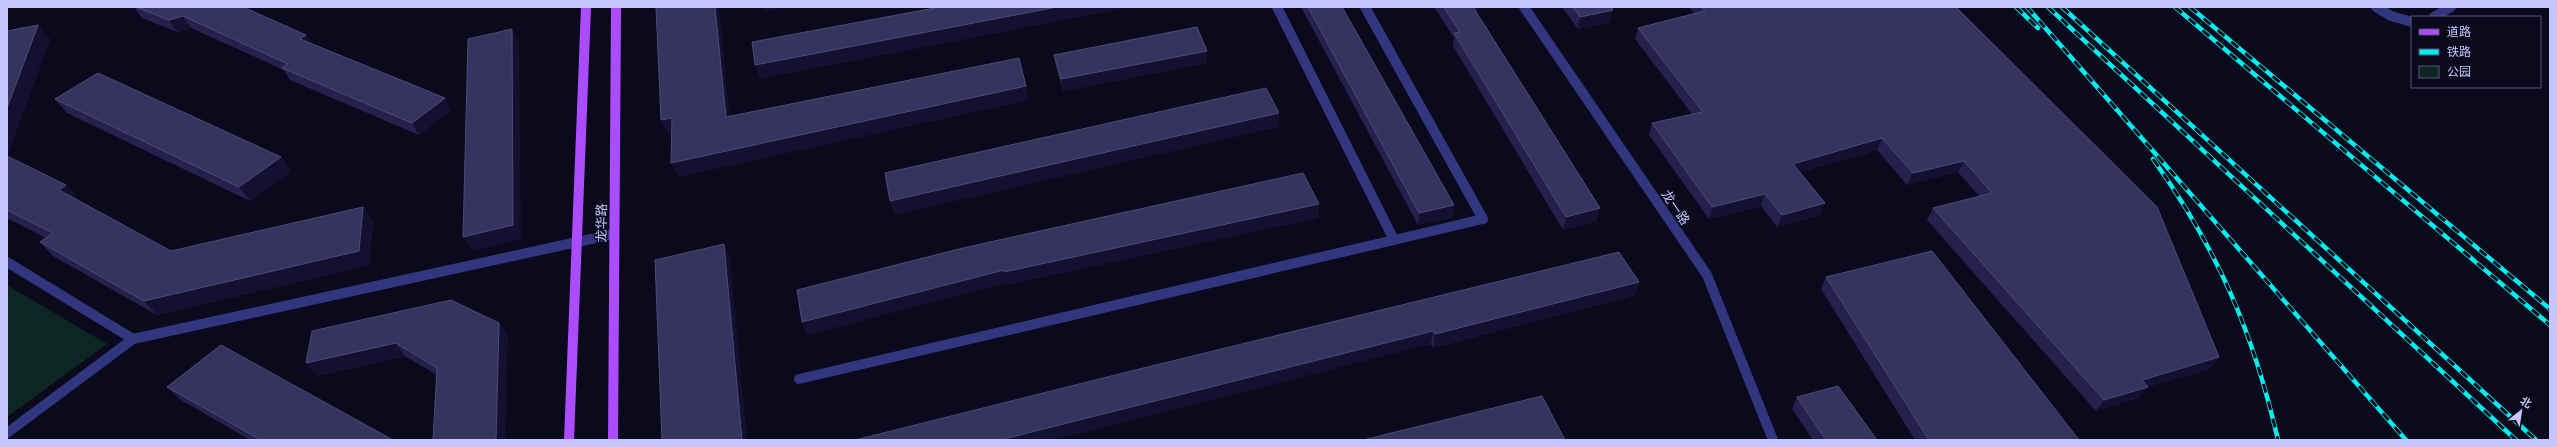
<svg xmlns="http://www.w3.org/2000/svg" width="2557" height="447" font-family="Cabin,'Noto Sans SC',sans-serif">
<style>
.green{fill:#0d2623}
.lines{fill:none;stroke-linecap:round;stroke-linejoin:round}
.minor{stroke:#32367e;stroke-width:10}
.major{stroke:#ac4cff;stroke-width:10}
.rail-casing{stroke:#00eef0;stroke-width:4.5}
.rail{stroke:#0b0a1c;stroke-width:3;stroke-dasharray:9;stroke-linecap:butt}
.wall{fill:#26214c}
.shaded-wall{fill:#141130}
.building{fill:#37335f;stroke:#4e4a78}
.labels{text-anchor:middle;dominant-baseline:central;stroke-width:3;stroke-linejoin:round;paint-order:stroke}
.street-label{font-size:13px;fill:#c7c5ff;stroke:#0b0a1c}
</style>
<rect width="100%" height="100%" fill="#0b0a1c"/>
<!-- green -->
<path class="green" d="M7,285L107,344L7,417Z"/>
<g class="lines">
<!-- minor -->
<path class="minor" d="M1277,7L1394,240L1483,219L1365,7
M1524,7L1707,275L1773,440
M2376,7L2391,16L2412,22
M2434,17L2451,7
M7,262L133,339L7,433
M133,339L614,234
M799,379L1394,240"/>
<!-- major -->
<path class="major" d="M569,440L586,7
M613,440L616,7"/>
<!-- rail casing -->
<g class="rail-casing">
<path id="rail" d="M2016,7L2038,28
M2027,7L2406,440
M2048,7L2516,440
M2062,7L2536,440
M2175,7L2550,325
M2190,7L2550,309
M2153,159C2218,250 2253,332 2278,440"/>
</g>
<!-- rail -->
<use href="#rail" class="rail"/>
</g>
<!-- wall -->
<path class="wall" d="M134,7H243L306,35L312,44L451,110L419,135L290,80L284,70L191,28L177,32L142,18Z
M1301,7H1342L1454,205L1453,217L1418,225Z
M1434,7H1478L1477,13L1600,208L1596,221L1563,230L1453,46L1454,38Z
M1562,7H1611V22L1578,29Z
M1689,7H1956L2210,369L2147,387L2139,398L2096,411L1927,220L1933,208L1979,196L1958,172L1907,185L1877,150L1800,172L1825,203L1820,215L1777,227L1761,206L1709,219L1649,135L1652,123L1692,114L1635,39L1638,28L1694,13Z
M7,31L50,39L7,156L66,185L79,200H78L171,251L373,222L369,265L157,315L53,256L40,242L46,238L7,218Z
M1207,51V63L1063,91L1056,67L1054,55Z
M55,99L291,171L250,201L67,113Z
M1826,277L2079,440H1915L1821,289Z
M1639,282L1635,295L1433,348L1431,344L855,440Z
M499,323L508,336L437,375L405,356L317,376L306,363L312,331Z
M167,387L393,440H250L181,400Z
M1797,397L1877,440H1813L1792,409Z"/>
<!-- shaded-wall -->
<path class="shaded-wall" d="M715,7H719L731,131L726,117Z
M763,7H790L765,11Z
M1057,7H1131L760,79L755,65Z
M1473,7H1478L1476,19Z
M1613,10L1611,22L1578,29L1580,17Z
M183,16L191,28L177,32L169,20Z
M38,25L50,39L7,157V108Z
M512,29L519,44L521,239L472,251L463,237Z
M306,35L313,47L300,39Z
M1207,51V63L1063,91L1061,79Z
M1026,86L1029,100L678,177L671,163Z
M445,98L451,110L419,135L412,123Z
M1279,113V127L894,215L890,201Z
M672,118L678,132L667,134L661,120Z
M1882,138L1877,150L1789,175L1793,164Z
M281,157L291,171L250,201L239,187Z
M1964,161L1958,172L1907,185L1913,173Z
M66,185L79,200L72,204L59,190Z
M1765,194L1761,206L1709,219L1712,207Z
M1825,203L1820,215L1777,227L1782,215Z
M1319,204V218L1007,285L1004,272Z
M1454,205L1453,217L1418,225L1419,213Z
M363,207L373,222L369,265L157,315L144,301Z
M1600,208L1596,221L1563,230L1566,217Z
M724,244L730,258L747,440H742Z
M1004,270L1006,283L807,335L802,322Z
M1639,282L1635,295L1433,348L1435,334Z
M499,323L508,336L505,440H496Z
M1433,331L1431,344L1054,440H1000Z
M396,343L405,356L317,376L306,363Z
M2219,357L2210,369L2147,387L2139,398L2096,411L2104,400L2142,380Z"/>
<!-- building -->
<path class="building" d="M136,7H243L306,35L300,39L445,98L412,123L282,68L288,64L183,16L169,20Z
M656,7H715L726,117L1019,58L1026,86L671,163L672,118L661,120Z
M940,7H1057L755,65L752,42Z
M1308,7H1342L1454,205L1419,213Z
M1444,7H1473L1600,208L1566,217L1454,33L1460,32Z
M1573,7H1611L1613,10L1580,17Z
M1702,7H1956L2157,207L2219,357L2142,380L2148,387L2104,400L1933,208L1992,193L1964,161L1913,173L1882,138L1793,164L1825,203L1782,215L1765,194L1712,207L1652,123L1703,112L1638,28L1705,11Z
M38,25L7,108V31Z
M1197,27L1207,51L1061,79L1054,55Z
M512,29L513,225L463,237L468,39Z
M98,73L281,157L239,187L55,99Z
M1266,88L1279,113L890,201L885,173Z
M7,156L66,185L59,190L171,251L363,207L359,251L144,301L40,242L53,233L7,210Z
M1303,173L1319,204L1004,272V270L802,322L797,290L963,248Z
M724,244L742,440H662L655,260Z
M1932,251L2079,440H1929L1826,277Z
M1619,252L1639,282L1435,334L1433,331L1000,440H855L1127,372Z
M451,300L499,323L496,440H433L437,368L396,343L306,363L312,331Z
M221,345L393,440H261L167,387Z
M1838,386L1877,440H1826L1797,397Z
M1542,396L1565,440H1363Z"/>
<g class="labels">
<!-- street labels -->
<g class="street-label">
<text transform="translate(1676 207) rotate(56)">龙一路</text>
<text transform="translate(601 223) rotate(-89)">龙华路</text>
</g>
</g>
<!-- border -->
<rect width="2557" height="447" fill="none" stroke="#c7c5ff" stroke-width="16"/>
<!-- legend -->
<rect x="2411" y="16" width="130" height="72" fill="#0b0a1c" stroke="#565577"/>
<rect x="2419" y="29" width="20" height="6" fill="#ac4cff" stroke="#565577"/>
<text x="2447" y="36" font-size="12" fill="#c7c5ff">道路</text>
<rect x="2419" y="49" width="20" height="6" fill="#00eef0" stroke="#565577"/>
<text x="2447" y="56" font-size="12" fill="#c7c5ff">铁路</text>
<rect x="2419" y="66" width="20" height="12" fill="#0d2623" stroke="#565577"/>
<text x="2447" y="76" font-size="12" fill="#c7c5ff">公园</text>
<!-- north arrow -->
<g transform="translate(2521 411) rotate(30)" stroke="#0b0a1c" stroke-width="3" paint-order="stroke">
<path d="M0-3L7 15L0 10L-7 15Z" fill="#c7c5ff"/>
<text y="-6" font-size="11" font-weight="bold" text-anchor="middle" fill="#c7c5ff">北</text>
</g>
</svg>
